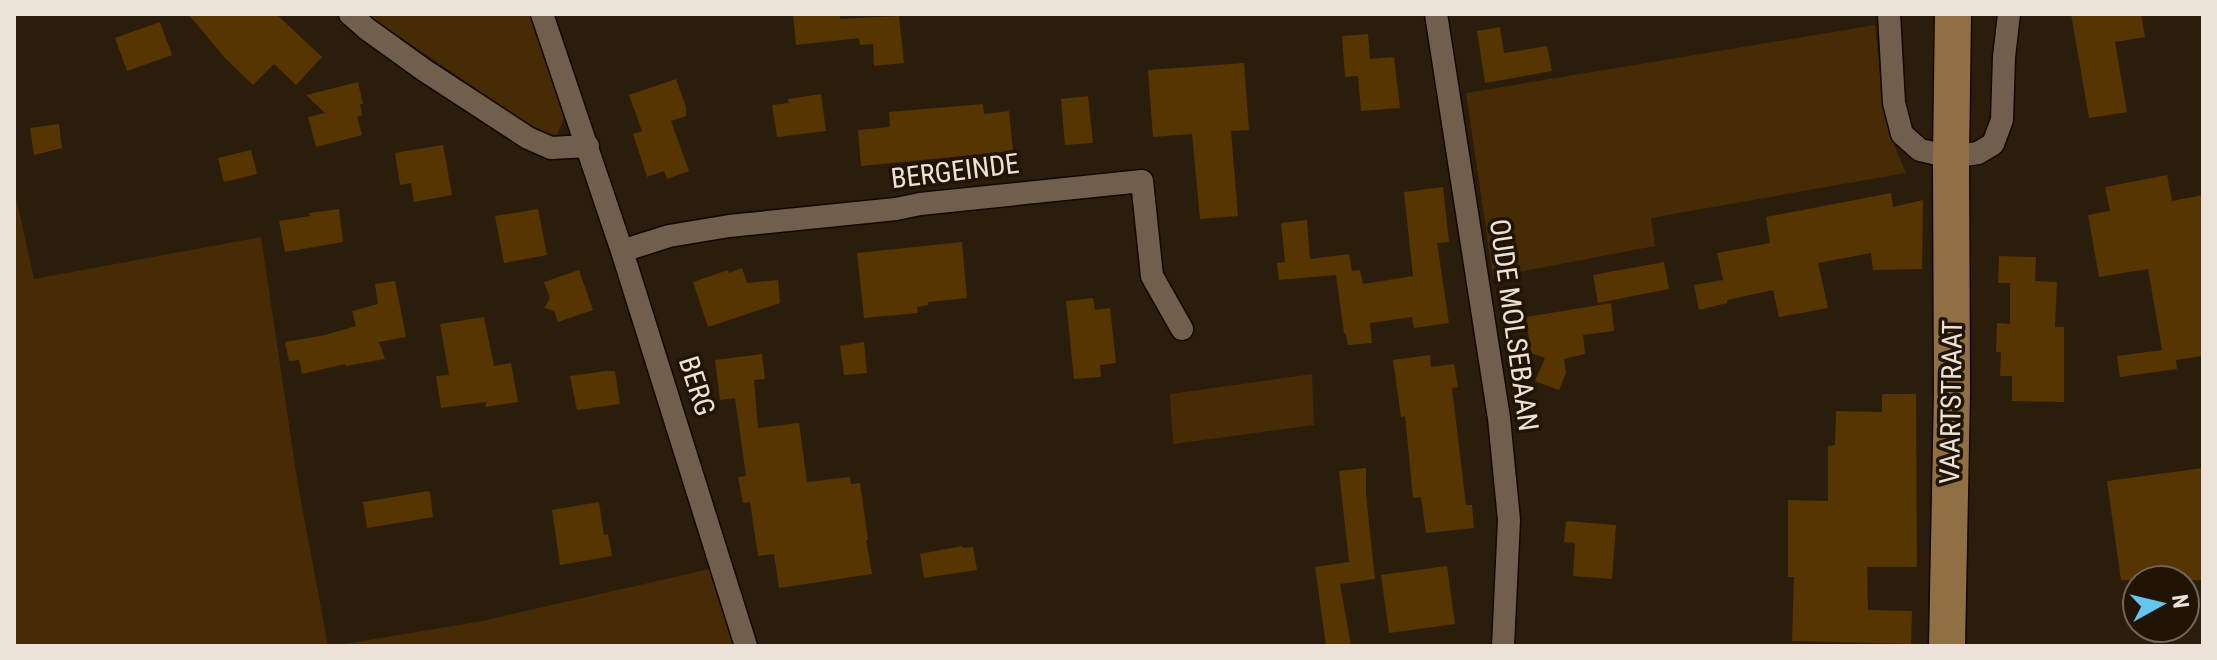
<svg xmlns="http://www.w3.org/2000/svg" width="2217" height="660" font-family="'Roboto Condensed',sans-serif">
<style>
.green{fill:#462b04}
.building{fill:#563501}
.lines{fill:none;stroke-linecap:round;stroke-linejoin:round}
.street-casing{stroke:#130700;stroke-width:25}
.primary-casing{stroke:#130700;stroke-width:39}
.street{stroke:#705f4c;stroke-width:22}
.primary{stroke:#906f45;stroke-width:36}
.labels{text-anchor:middle;dominant-baseline:central;stroke-width:7;stroke-linejoin:round;paint-order:stroke}
.street-label{font-size:28px;fill:#ece2d7;stroke:#211404}
</style>
<rect width="100%" height="100%" fill="#2b1d0b"/>
<!-- green -->
<path class="green" d="M366,14H530L566,114L557,135L542,133Z
M1875,25L1883,103L1892,140L1906,173L1651,218L1655,246L1493,277L1466,93Z
M14,188L34,279L261,237L298,485L328,646H14Z
M1312,374L1314,425L1173,444L1170,394Z
M714,568L736,646H332L482,621Z"/>
<!-- building -->
<path class="building" d="M188,14H276L322,57L296,85L274,64L253,85L226,59Z
M793,14H840V19L899,16L904,63L874,66L873,44L860,45L859,38L796,45Z
M2071,14H2141L2145,37L2115,42L2127,112L2089,118Z
M160,22L172,55L127,71L115,38Z
M1500,27L1504,53L1547,46L1552,71L1485,83L1477,31Z
M1368,34L1370,59L1394,57L1400,108L1361,111L1358,76L1345,77L1342,36Z
M1244,63L1249,130L1231,131L1238,216L1200,219L1192,134L1153,137L1148,70Z
M676,79L686,107V116L671,121L689,171L667,179L664,171L647,177L633,134L642,131L629,95Z
M358,82L363,104H360L362,115L357,117L362,135L316,147L308,117L325,113L306,95Z
M821,94L826,131L777,137L772,105L789,103L788,99Z
M1088,96L1093,143L1065,145L1061,99Z
M983,104L984,114L1009,111L1013,151L861,166L858,130L890,127L889,112Z
M59,124L62,148L34,155L30,128Z
M443,145L452,195L414,202L411,183L400,185L395,153Z
M251,150L257,174L224,182L218,158Z
M2167,175L2172,201L2203,195V356L2176,360L2177,369L2120,377L2117,356L2162,350L2148,269L2099,277L2088,215L2110,211L2105,187Z
M1443,187L1449,242L1437,243L1449,323L1414,328L1412,317L1370,323L1372,343L1348,345L1346,334L1344,333L1336,275L1279,280L1277,263L1285,262L1281,223L1307,220L1310,259L1349,254L1352,271L1360,270L1363,284L1413,276L1404,192Z
M1891,193L1893,207L1923,200L1922,269L1873,270L1871,253L1818,263L1828,308L1779,317L1773,290L1727,300V303L1699,310L1694,285L1723,280L1717,253L1770,243L1766,217Z
M339,209L343,242L285,252L279,221L310,216L309,213Z
M538,209L547,255L504,263L495,216Z
M962,242L967,298L928,302V305L917,307L918,313L864,318L857,253Z
M1999,256L2036,257L2035,281L2057,282L2055,327H2064V402L2012,401V376H2000L2001,352H1996L1997,323L2010,324V283H1998Z
M1664,262L1669,289L1598,303L1593,275Z
M742,268L747,283L778,280L780,303L708,327L693,282L728,270L729,273Z
M579,270L593,310L558,322L554,311L544,308L550,298L544,282Z
M395,281L406,337L379,342L385,359L346,366L345,364L302,374L299,360L289,361L285,342L325,335L356,326L352,311L378,304L375,284Z
M1093,298L1095,310L1110,308L1116,363L1100,365L1101,377L1074,379L1066,301Z
M1611,303L1614,331L1583,335L1585,354L1564,359L1566,373L1559,390L1535,381L1545,358L1531,353L1526,317Z
M484,317L494,366L511,363L518,402L486,407V402L441,408L436,376L449,375L440,324Z
M864,342L867,373L844,375L840,346Z
M762,354L765,379L754,380L758,428L799,423L807,482L850,477L851,484L860,483L868,540H866L872,574L779,588L774,554L758,556L750,502L743,503L738,477L746,476L735,398L720,400L715,360Z
M1430,355L1431,367L1454,364L1458,387L1452,388L1466,505H1472L1474,528L1426,533L1421,497L1413,498L1405,416L1401,417L1393,360Z
M606,371H615L620,404L577,410L570,376Z
M1882,394H1916L1917,567H1867L1868,610L1912,611L1911,644L1792,641L1794,577H1788V500L1828,501V446L1835,445L1836,411L1882,412Z
M1366,468V495L1375,579L1340,584L1351,646H1326L1315,567L1349,562L1339,471Z
M2203,468V580H2121L2107,481Z
M428,491L430,493L433,517L367,528L363,502Z
M599,502L604,535L608,534L612,556L560,565L552,510Z
M1566,521L1616,525L1612,579L1573,576L1575,543L1564,542Z
M962,546L963,548L973,547L977,570L924,578L920,554Z
M1447,566L1455,624L1389,633L1381,575Z"/>
<g class="lines">
<!-- street casing -->
<g class="street-casing">
<path id="street" d="M350,14L367,29L424,70L528,138L551,148L588,146
M542,14L622,251L746,646
M1436,14L1499,418L1509,520L1503,646
M1889,14L1894,103L1902,134L1920,150L1951,157L1978,153L1993,144L2002,120L2004,57L2009,14
M622,251L669,236L729,226L896,209L920,204L1142,181L1152,276L1182,329"/>
</g>
<!-- primary casing -->
<g class="primary-casing">
<path id="primary" d="M1947,646L1952,392L1951,157L1953,14"/>
</g>
<!-- street -->
<use href="#street" class="street"/>
<!-- primary -->
<use href="#primary" class="primary"/>
</g>
<g class="labels">
<!-- street labels -->
<g class="street-label">
<text transform="translate(955 171) rotate(-7)">BERGEINDE</text>
<text transform="translate(1514 325) rotate(82)">OUDE MOLSEBAAN</text>
<text transform="translate(697 386) rotate(72)">BERG</text>
<text transform="translate(1951 402) rotate(-89)">VAARTSTRAAT</text>
</g>
</g>
<!-- border -->
<rect width="2217" height="660" fill="none" stroke="#ece2d7" stroke-width="32"/>
<!-- north arrow -->
<g transform="translate(2161 604) rotate(82)"><circle r="38" fill="#211404" stroke="#726658" stroke-width="2"/>
<path d="M0-6L14 30L0 20L-14 30Z" fill="#64c5ee"/>
<text y="-12" font-size="22" font-weight="bold" text-anchor="middle" fill="#ece2d7">N</text>
</g>
</svg>
